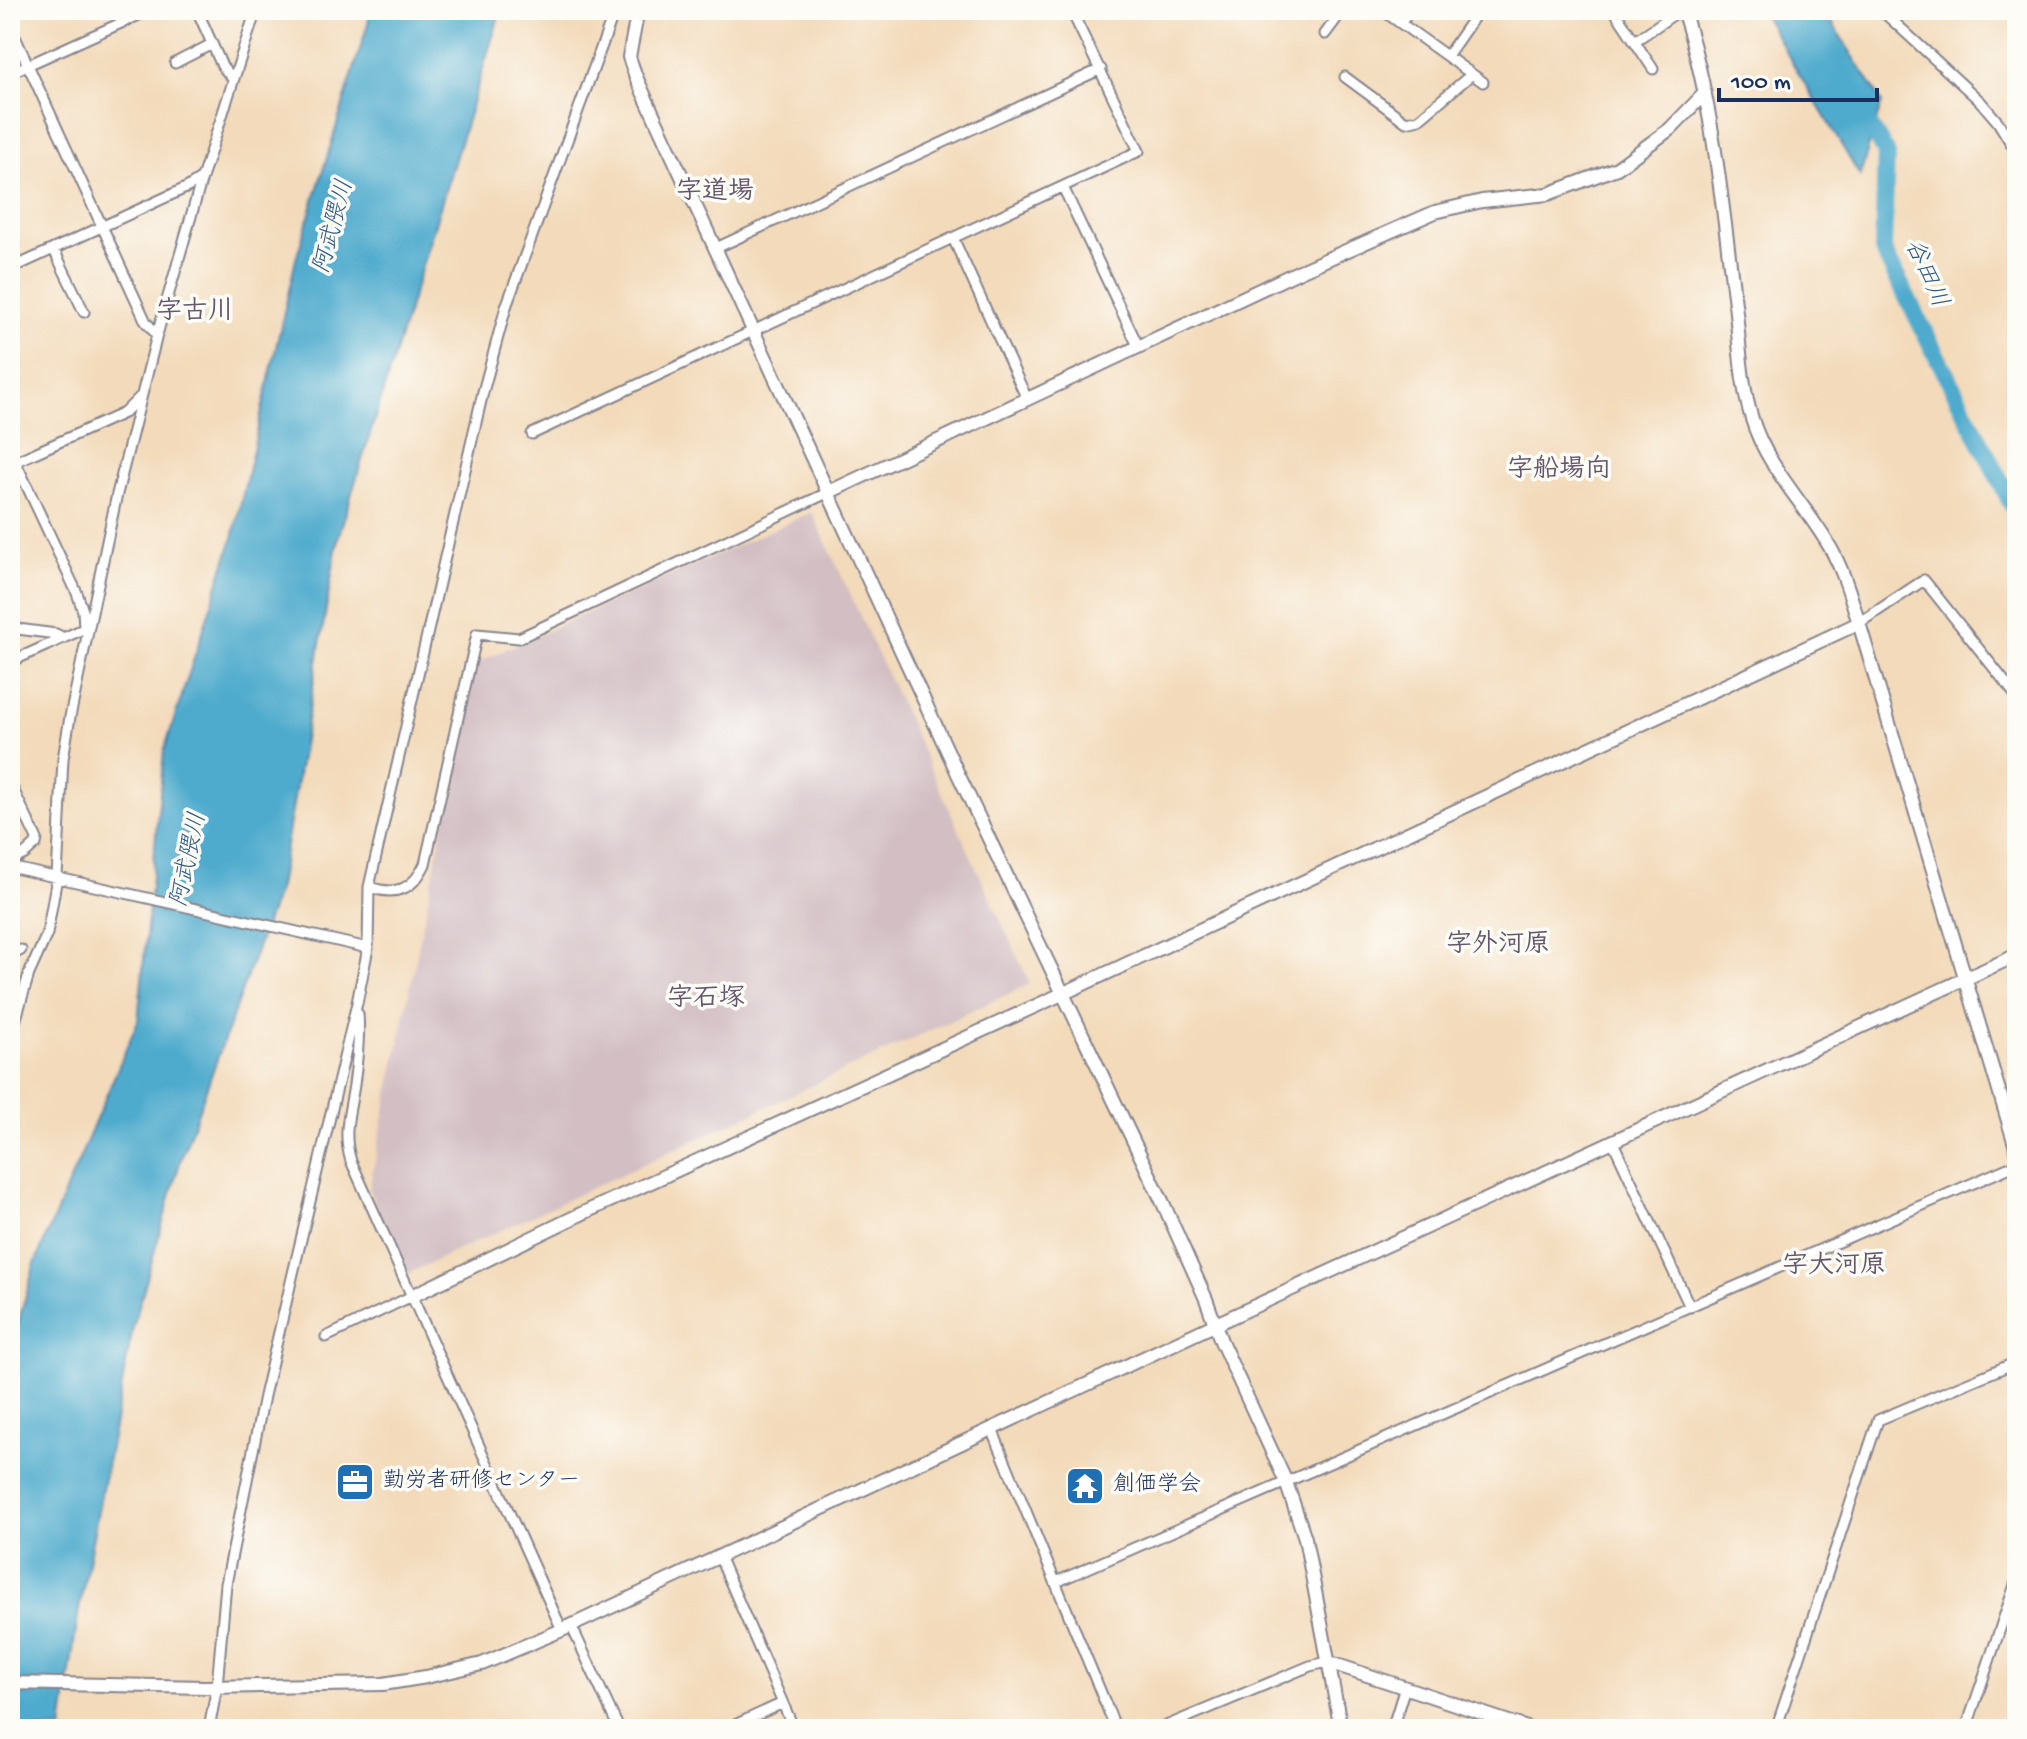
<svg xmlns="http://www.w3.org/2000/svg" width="2027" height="1739" font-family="'Gochi Hand','Klee One',sans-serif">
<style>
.industrial{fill:#d2bec3}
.water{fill:#4fabcd;stroke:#356d96;stroke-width:2}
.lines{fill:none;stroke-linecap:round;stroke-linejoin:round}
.river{stroke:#4fabcd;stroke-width:18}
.street-casing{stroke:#87848c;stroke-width:13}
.secondary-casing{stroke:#87848c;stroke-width:16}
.street{stroke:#fff;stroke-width:9}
.secondary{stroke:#fff;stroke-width:12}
.labels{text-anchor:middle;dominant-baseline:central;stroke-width:7;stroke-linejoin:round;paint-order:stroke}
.poi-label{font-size:22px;fill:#1b2f5e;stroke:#fdfcf7;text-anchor:start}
.water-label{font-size:24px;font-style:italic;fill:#2d5a85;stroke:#fdfcf7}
.quarter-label{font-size:26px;font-weight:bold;fill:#64576b;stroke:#fdfcf7}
</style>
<rect width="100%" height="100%" fill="#fdfcf7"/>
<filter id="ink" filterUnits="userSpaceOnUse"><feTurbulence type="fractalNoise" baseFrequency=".0125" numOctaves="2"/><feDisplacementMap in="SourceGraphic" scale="16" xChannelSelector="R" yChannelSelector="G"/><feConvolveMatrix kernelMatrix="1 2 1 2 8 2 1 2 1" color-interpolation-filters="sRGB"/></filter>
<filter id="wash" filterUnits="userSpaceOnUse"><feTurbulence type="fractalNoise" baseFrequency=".006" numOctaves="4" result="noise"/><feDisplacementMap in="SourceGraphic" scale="32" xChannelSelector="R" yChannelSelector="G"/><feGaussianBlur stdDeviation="1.8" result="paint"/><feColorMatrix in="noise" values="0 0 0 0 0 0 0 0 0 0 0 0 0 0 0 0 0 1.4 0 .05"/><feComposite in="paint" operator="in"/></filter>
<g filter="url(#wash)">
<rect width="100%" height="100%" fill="#f3daba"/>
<!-- industrial -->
<path class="industrial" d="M812,512L1030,984L407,1274L369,1190L476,663Z"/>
<!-- water -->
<path class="water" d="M372,10H501L338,538L279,887L180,1162L133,1327L78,1615L62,1729H10V1352L35,1263L138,1021L164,751L233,538L296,259Z
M1761,10H1824L1882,102L1860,176Z"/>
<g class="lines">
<!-- river -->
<path class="river" d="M1861,112L1886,152L1883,250L2017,514"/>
</g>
</g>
<g filter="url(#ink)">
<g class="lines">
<!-- street casing -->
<g class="street-casing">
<path id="street" d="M197,10L222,66L233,79
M1382,10L1483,82
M1614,10L1653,69
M1881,10L1980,101L1998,122L2017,153
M1401,23L1410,10
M10,26L146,322L157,335
M1325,34L1343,10
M1635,41L1680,10
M1447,56L1479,10
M175,63L212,44
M10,73L150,10
M1345,77L1406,122L1419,119L1472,74
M1063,187L1139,348
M953,238L1027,399
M714,249L1101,69
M54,250L84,312
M10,269L188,187L202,178
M532,434L1139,151L1071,10
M10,450L77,593L83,611L84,627
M10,464L124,413L140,397
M1859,623L1924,580L2017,697
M10,628L56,634L64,638
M10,662L81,630L88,629
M10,783L37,839L36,844L25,854L10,861
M10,867L368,948
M369,887C396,896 413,890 425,864L477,634L519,638L827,493
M10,956L21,950
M358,1014C360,1036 357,1063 354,1085C350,1112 342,1133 351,1161L562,1630
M10,1039L29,974L47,934L57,877L63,759L70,717L117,494L157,335L202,178L256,10
M1612,1140L1690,1307
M326,1337L412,1296
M992,1429L1116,1729
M719,1556L794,1729
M1056,1582L2017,1164
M571,1625L619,1729
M209,1729L217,1686L226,1584L264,1396L357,1003L368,948L369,887L483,392L506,307L615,10
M726,1729L783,1703
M1159,1729L1310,1666L1328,1662
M1392,1729L1405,1687
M1776,1729L1878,1420L2017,1362
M1966,1729L2017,1579"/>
</g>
<!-- secondary casing -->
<g class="secondary-casing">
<path id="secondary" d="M638,10L629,57L636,77L959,776L1163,1203L1206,1299L1221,1341L1286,1482L1305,1538L1341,1729
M1683,10C1714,105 1722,206 1735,304C1740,343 1740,381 1752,419C1767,468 1806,505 1831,549C1844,572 1851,598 1859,623L2017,1151
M827,493L1300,271L1435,212L1482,201L1548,194L1617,168L1670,129L1705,93
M412,1296L581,1214L1062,994L1859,623
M1328,1662L1530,1729
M10,1683L205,1687L383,1684L426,1677L482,1664L562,1630L1216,1324L2017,955"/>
</g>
<!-- street -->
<use href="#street" class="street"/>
<!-- secondary -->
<use href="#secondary" class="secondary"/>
</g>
</g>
<!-- icons -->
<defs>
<g id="office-square" transform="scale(2)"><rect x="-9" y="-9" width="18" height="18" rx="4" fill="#1f6fb2" stroke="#fdfcf7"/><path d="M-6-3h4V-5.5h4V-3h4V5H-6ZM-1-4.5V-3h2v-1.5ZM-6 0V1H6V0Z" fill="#fff"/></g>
<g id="temple-square" transform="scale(2)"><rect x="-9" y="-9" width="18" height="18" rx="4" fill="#1f6fb2" stroke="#fdfcf7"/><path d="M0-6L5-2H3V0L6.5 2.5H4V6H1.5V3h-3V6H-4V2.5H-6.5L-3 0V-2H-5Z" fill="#fff"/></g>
</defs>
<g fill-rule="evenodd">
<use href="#office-square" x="355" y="1482"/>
<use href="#temple-square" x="1085" y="1486"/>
</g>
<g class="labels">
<!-- poi labels -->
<g class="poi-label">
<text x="383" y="1482">勤労者研修センター</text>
<text x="1113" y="1486">創価学会</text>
</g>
<!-- water labels -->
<g class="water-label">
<text transform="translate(335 227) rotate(-75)">阿武隈川</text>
<text transform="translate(1925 274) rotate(66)">谷田川</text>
<text transform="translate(190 860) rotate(-78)">阿武隈川</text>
</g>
<!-- quarter labels -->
<g class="quarter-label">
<text x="715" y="193">字道場</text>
<text x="195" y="313">字古川</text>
<text x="1559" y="471">字船場向</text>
<text x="1498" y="946">字外河原</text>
<text x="706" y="1000">字石塚</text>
<text x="1834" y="1267">字大河原</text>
</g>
</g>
<!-- margin -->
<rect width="2027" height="1739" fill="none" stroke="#fdfcf7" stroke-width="40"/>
<!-- scale -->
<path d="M1719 88v12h158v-12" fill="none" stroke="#1b2f5e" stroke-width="4"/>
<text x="1731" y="88" font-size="24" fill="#1b2f5e" stroke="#fdfcf7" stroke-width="6" paint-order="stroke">100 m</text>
</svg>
